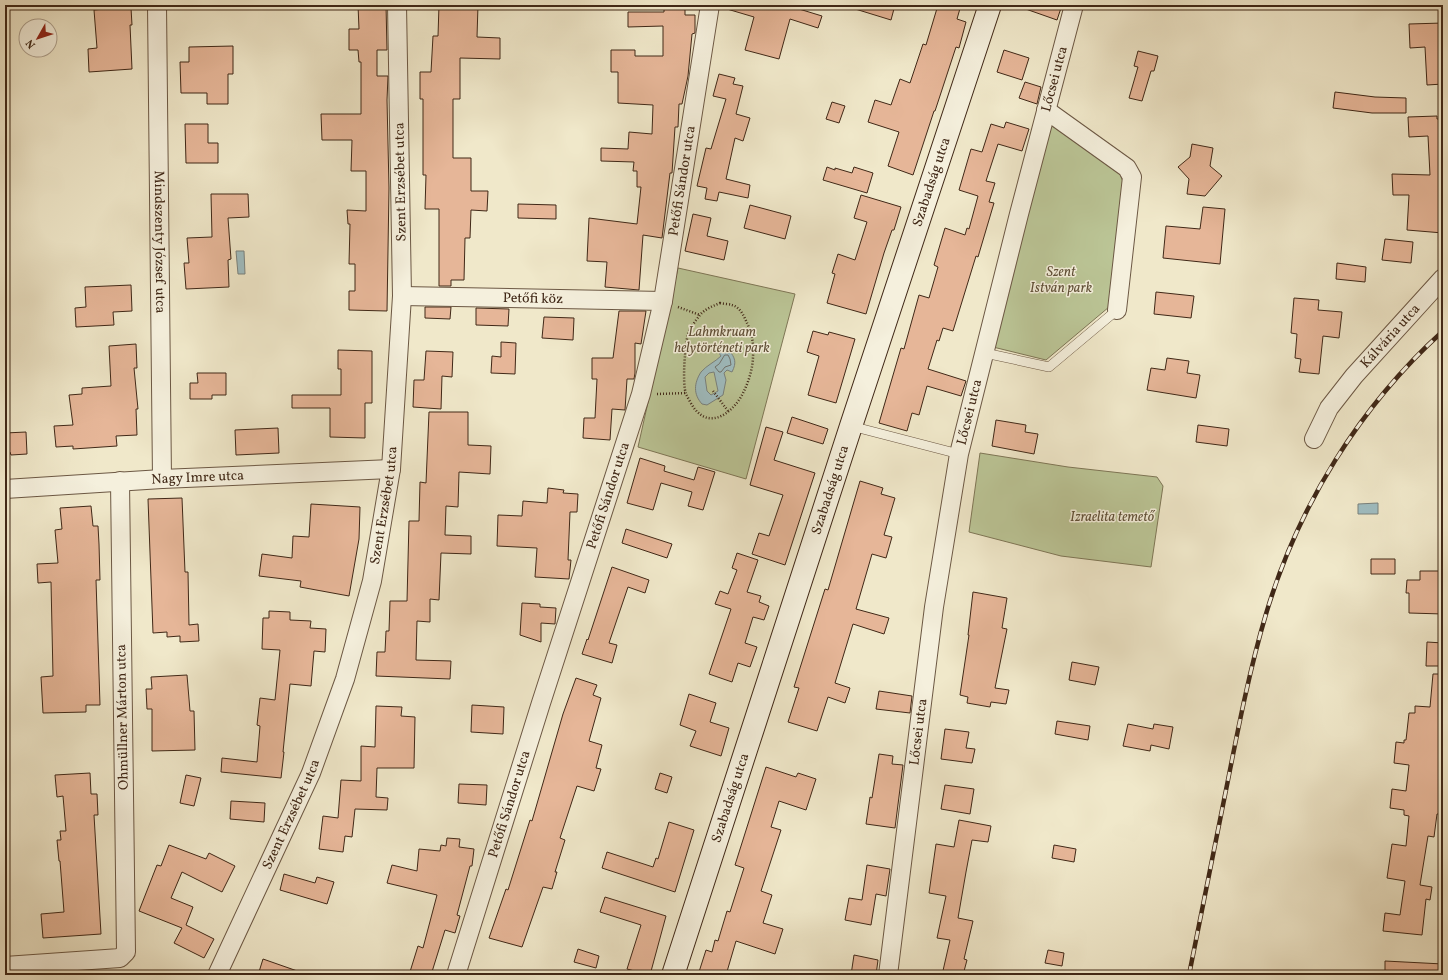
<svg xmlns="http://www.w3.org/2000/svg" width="1448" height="980" font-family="Vollkorn,serif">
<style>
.green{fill:#bbc596;stroke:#7e7656}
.water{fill:#9fbdc1;stroke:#79817d;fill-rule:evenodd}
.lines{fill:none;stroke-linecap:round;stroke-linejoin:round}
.shore{stroke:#70726c;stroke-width:1}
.building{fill:#e6b698;stroke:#402817}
.lane-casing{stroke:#6c5844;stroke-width:10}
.street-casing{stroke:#6c5844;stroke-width:20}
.secondary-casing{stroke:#402817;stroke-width:24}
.path{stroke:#402817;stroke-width:2.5;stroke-dasharray:1 2;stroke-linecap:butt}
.lane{stroke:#f5f0dd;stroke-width:9}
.street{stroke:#f5f0dd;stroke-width:18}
.secondary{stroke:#f5f0dd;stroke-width:22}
.rail-casing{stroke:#402817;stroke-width:4.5}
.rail{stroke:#f5f0dd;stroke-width:3;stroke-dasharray:9;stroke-linecap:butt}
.labels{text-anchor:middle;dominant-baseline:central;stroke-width:3;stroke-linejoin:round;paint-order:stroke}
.street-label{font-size:14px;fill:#402817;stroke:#f5f0dd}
.park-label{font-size:14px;font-style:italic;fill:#5f4f37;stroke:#f5f0dd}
</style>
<rect width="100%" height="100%" fill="#f0e8ca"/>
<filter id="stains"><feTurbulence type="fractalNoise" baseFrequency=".005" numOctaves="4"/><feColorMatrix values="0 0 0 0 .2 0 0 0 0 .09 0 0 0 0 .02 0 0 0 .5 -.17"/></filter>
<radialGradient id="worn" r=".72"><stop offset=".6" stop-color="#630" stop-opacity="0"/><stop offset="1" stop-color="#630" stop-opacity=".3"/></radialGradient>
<!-- green -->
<path class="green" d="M1048,123L1119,172L1124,184L1109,307L1046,360L993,347Z
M678,268L795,294L746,479L638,447Z
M980,453L1068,467L1157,477L1163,486L1151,567L1061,556L969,532Z"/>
<!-- water -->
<path class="water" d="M236,251H244L245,274H238Z
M723,350H729C735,358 737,362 732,372L727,370L724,373L726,380L723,395L707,405L702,404C693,394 694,383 701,372C707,365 715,362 721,356L719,353ZM714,372L718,391L711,395L707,391L705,377L709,373Z
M1378,503V514H1358V504Z"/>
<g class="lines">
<!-- shore -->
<path class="shore" d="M725,355H728L730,359L731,365L725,367L721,372H719L715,367L719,364Z"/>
</g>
<!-- building -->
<path class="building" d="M104,5H126V8H131L132,25H130L132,69L89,72L88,49L97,48L94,10L104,9Z
M358,5H386L387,50H377V76H388L387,100L389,188L387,311L349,310V291H355V264H349L350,224H348L347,210L366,211V171H351L352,140H322L321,114H361V62H359L358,50H349V29H359Z
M439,5H478L477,37L500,38V59L460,58V99H453V158H471V191H488L487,211L471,210L470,238H465L464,280H451V286H439V209H425L426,175H423V99H420V72H431L433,36H438Z
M728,5H786L822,16L818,28L790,19L779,59L745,50L754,17L727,9Z
M853,5H895L891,20L852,8Z
M938,5H961L957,19L966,22L959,48L956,47L935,111H934L913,175L888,166L899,132L868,122L875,100L891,105L900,79L910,83L923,44L926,45Z
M1020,5H1062L1057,20L1020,7Z
M664,9H685V15H695V33L692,34L688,76L682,104H679L678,127H675L672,173H670L662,238L643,235L639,290L605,287L607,262L587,261L589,218L637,224L641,187H637V171H633L634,162L601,161V148L628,149L629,132L652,134L653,105L618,103V72H611V50H635V56H663V26L628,27V12H664Z
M1443,23V84L1427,85L1425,47L1410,48L1409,24Z
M233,46V74H228V104H207V93H181L180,62H189V47Z
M1004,50L1029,58L1022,80L997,72Z
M1138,51L1158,56L1154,71H1151L1142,101L1129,98L1138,67L1134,66Z
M719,74L735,78L733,84L743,86L736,114L750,118L743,141L735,138L726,179L750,185L748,198L719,192L717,201L705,199L707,188L697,186L706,148L711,149L726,99L713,96Z
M1025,82L1041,87L1037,104L1019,98Z
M1335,92L1375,97L1406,98V113H1372L1333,108Z
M832,102L845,106L839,123L826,119Z
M1437,116V119H1443V233L1407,230L1409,195H1393L1392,174L1430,175L1428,136L1409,137L1408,117Z
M1006,122L1029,129L1022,151L998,144L986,181L995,183L989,202L994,203L978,257L976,256L953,331L943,328L939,341L937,340L928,369L966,381L961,396L927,386L919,415L912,413L907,431L879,423L901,348L904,349L919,295L929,298L938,267L934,265L945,228L965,235L967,228L969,229L978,196L959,190L971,149L982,152L991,124L1004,128Z
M185,124H208V143H218V163H186Z
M1192,144L1213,148L1210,166L1222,176L1205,196L1187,194L1189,179L1178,167L1190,157Z
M827,167L835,170V168L852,173L854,167L873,173L867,193L823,180Z
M211,194H248L249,217L228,218L231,259L228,260L229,287L186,289L184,263H189L187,238L212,237Z
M861,195L901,207L894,230H892L884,253L866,314L827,303L835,274L832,273L838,254L855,260L867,222L854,218Z
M518,204L556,205V219L518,218Z
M750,205L791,216L785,239L744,228Z
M1203,207L1225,209L1220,264L1163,258L1166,226L1200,229Z
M693,214L711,218L707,236L728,241L724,260L685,251Z
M1385,239L1413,242L1411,263L1382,260Z
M1337,263L1366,267L1365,282L1336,279Z
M131,285L132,311L113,312L114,325L76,327L75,308L86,307L85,287Z
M1156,292L1194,296L1191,318L1154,314Z
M1294,298L1319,300L1318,310L1342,312L1339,338L1323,336L1319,374L1299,372L1301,359L1295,358L1297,334L1291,333Z
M425,307H451L450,319L425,318Z
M476,308L509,309L508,326L476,325Z
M619,311H646L641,344L635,343V373L634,379H627L625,410L612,409L610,440L583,438L584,418H595L597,379H592V358H613Z
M544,317L574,318L573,340L542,338Z
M813,331L828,335L829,332L855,339L836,403L808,395L819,356L807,352Z
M501,342L516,343L515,374L491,373L492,356L501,357Z
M136,344L137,368H134L138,409H136L137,435L116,436L117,446L73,449V446L56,447L54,426L73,425L69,395L82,394V388L111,386L109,346Z
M338,350L372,351V403H365V438L330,437V408H292V395H341V369H338Z
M426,351L453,352L452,377L442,376L441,409L413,407L414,380H424Z
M1167,358L1189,361L1187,373L1200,375L1196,398L1147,390L1151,368L1165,370Z
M197,373H226V395H212V399H190V383H198Z
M429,412H468V445L491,446L490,474L459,472L458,507L446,506L445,535L471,536V554L441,553L439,600L430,599V622L417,621L416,660L451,661L450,679L376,676L377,652H385L386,631H389L390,601H407L409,521H419L420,482L426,483Z
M792,417L828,429L823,444L787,433Z
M996,420L1026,425L1025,432L1038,434L1034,454L992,446Z
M1198,425L1229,429L1227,446L1196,442Z
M766,427L783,432L774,460L815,473L785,565L752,554L759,533L769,536L783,495L750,485Z
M278,428L279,453L236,455L235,430Z
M26,432L27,454L11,455L10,452H5V433Z
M640,458L665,466L664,471L694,480L698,467L715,472L703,510L688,506L692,492L661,483L653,510L627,503Z
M860,481L883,488L881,494L895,498L884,535L892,537L886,558L872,554L856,609L889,618L884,634L853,624L835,683L850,688L845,703L828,697L817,731L788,722L799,688L794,687L825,589L828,590Z
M548,488L564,490L563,493L578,494L577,512H570L568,560H571L569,579L535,577L537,548L497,546L498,515L522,516L523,501L547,503Z
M182,498L185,572H188L189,625L198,624L199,641L180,642V636L167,637V632L153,633L148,499Z
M311,504L360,507L359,539L349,596L300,587L301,581L259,576L262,554L292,558L293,536L309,537Z
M91,506L93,526H98L99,544L100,580H96L100,705H86V712L43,713L41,677L53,676L51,582L38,583L37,564L58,563L55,530L62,529L60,508Z
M626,529L672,544L667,558L622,543Z
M737,553L758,560L747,592L761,596L759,602L769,606L764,620L753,617L745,643L757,647L750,667L738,663L732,682L709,674L731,609L715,604L720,591L728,594L737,570L732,568Z
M1371,559H1395V574H1371Z
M612,567L649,580L645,593L628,587L609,643L617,645L612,663L582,654L587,639L588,640Z
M1420,571H1443V614L1409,613V593H1406L1407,580H1420Z
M973,592L1007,598L1002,628L1007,629L995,688L1009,690L1006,704L991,702L990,707L967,703L968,697L960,695L969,635H968Z
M522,603L540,604V607L556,608L555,624L541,623V642L520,635Z
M269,611L290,612V620L311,621L310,628L326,629L325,652L314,651L311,686L290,684L283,752H284L281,778L221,772L222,758L257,762L260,726L257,725L260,698L275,700L280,650L262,649L263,618H269Z
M1427,642L1443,643V666H1426Z
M1072,662L1099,667L1095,685L1069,680Z
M1433,674H1443V814H1437L1434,837L1428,836L1420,885L1432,887L1430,900L1426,899L1422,935L1383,931L1385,913L1400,915L1405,881L1387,878L1392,844L1406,846L1409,816L1404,815V810L1390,808L1392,789L1406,791L1409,765L1394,763L1396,742L1404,743V740H1406L1409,713H1415V706L1430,707Z
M187,675L190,711H194L195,750L152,751V709H147L146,689H152L151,677Z
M576,678L597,685L593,695L601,698L589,741L602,745L596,768L601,769L594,791L577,786L560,838L565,840L555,872H557L552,889L543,887L522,947L489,938L506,889L508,890L530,820L532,821L563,714Z
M879,691L912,696L910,713L876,709Z
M689,694L716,703L710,722L729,728L721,756L690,746L696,731L680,725Z
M472,705L504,707L503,734L471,732Z
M376,706L402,707L401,716L415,717L414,768H377L376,797L388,798L387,810L355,809L352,837L345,836L343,852L319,849L323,816L338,818L341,780L361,781V746L375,747Z
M1057,721L1090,726L1088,740L1055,734Z
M1128,724L1153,729L1154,724L1173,727L1169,749L1151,745L1150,751L1123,746Z
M945,729L969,732L966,748L975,749L972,763L941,759Z
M879,754L893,756L892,764L903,765L895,828L866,824L870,797L872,798Z
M766,767L796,777L798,773L816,779L806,810L779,801L771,827L781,830L761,891L772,895L763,923L783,929L775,954L736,941L726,975H698L706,950L712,952L715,940L718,941L727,911L730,912L744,868L735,865Z
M90,773L91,794H97L98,815H94L101,934L43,938L41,914L64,912L60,861H59L57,840H61L60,831H66L63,796L57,797L55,775Z
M660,773L672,777L667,793L655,789Z
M186,775L201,778L194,806L180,803Z
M459,784L487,785L486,805L458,803Z
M945,785L974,789L970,814L941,809Z
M231,801L265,803L264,822L230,819Z
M959,820L991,826L988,842L972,840L966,872L958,918L973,921L964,959L967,960L963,975H942L950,940L937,938L946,896L929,893L936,844L954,847Z
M669,822L694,830L675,892L602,868L607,852L653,867L656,858L658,859Z
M447,838L460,839L459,847L474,849L472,866H470L457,915L460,916L455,933L445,930L431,975H409L418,946L423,948L437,895L387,883L392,865L417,871L419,849L440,851L441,845L446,846Z
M169,845L206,859L209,853L235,866L222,892L182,872L171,898L193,907L186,925L214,939L204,958L174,943L182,928L139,911L157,865L161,866Z
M1054,845L1076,849L1074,862L1052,858Z
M867,865L890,869L886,896L876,894L871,925L845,920L849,898L862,900Z
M284,874L315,883L317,877L334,882L327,904L280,890Z
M605,897L666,916L650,975L627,969L641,925L600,912Z
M578,949L599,956L596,968L574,962Z
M1048,950L1064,953L1062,966L1045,963Z
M854,955L878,960L876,975H851Z
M263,959L303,973V975H258Z
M1385,961L1443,964V975H1385Z"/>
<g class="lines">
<!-- lane casing -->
<g class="lane-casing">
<path id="lane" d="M985,353L1049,367L1117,310
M851,426L959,454"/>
</g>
<!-- street casing -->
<g class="street-casing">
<g id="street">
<path id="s1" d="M157,5L162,479"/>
<path d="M1046,110L1127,168L1132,177L1117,310"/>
<path id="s2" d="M402,296L663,301"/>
<path id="s3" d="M1314,439L1329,408L1354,376L1443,278"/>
<path id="s4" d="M5,489L162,479L391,469"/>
<path d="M5,966L120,958L126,952L120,481"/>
<path id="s5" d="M217,975L311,773L345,679L372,581L391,469L402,296L397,5"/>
<path id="s6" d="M456,975L541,703L641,394L663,301L710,5"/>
<path id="s7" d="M888,975L934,607L959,454L1019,214L1074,5"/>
</g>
</g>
<!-- secondary casing -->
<g class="secondary-casing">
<g id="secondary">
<path id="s8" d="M673,975L851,426L990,5"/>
</g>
</g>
<!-- path -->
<path class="path" d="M720,303C724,304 729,304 732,305C740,307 744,316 747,323C752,334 754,344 753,356C753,367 749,381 744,391C735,411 711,431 694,408C691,404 688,398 686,394C682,383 685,345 688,334C690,328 696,320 700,315C705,309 713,306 720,303Z
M678,307L700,315
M713,391L728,411
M657,394L686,393"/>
<!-- lane -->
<use href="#lane" class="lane"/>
<!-- street -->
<use href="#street" class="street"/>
<!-- secondary -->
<use href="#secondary" class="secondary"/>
<!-- rail casing -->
<g class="rail-casing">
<path id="rail" d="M1189,975C1202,910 1215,845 1228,780C1239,724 1250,668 1266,614C1298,506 1360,406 1443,331"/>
</g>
<!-- rail -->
<use href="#rail" class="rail"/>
</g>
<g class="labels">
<!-- street labels -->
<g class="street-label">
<text stroke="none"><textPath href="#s7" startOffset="913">Lőcsei utca</textPath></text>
<text stroke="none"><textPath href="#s6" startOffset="827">Petőfi Sándor utca</textPath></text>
<text transform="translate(401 182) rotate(-91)">Szent Erzsébet utca</text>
<text stroke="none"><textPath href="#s8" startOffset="834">Szabadság utca</textPath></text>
<text stroke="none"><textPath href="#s1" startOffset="237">Mindszenty József utca</textPath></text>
<text stroke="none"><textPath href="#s2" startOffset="131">Petőfi köz</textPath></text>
<text stroke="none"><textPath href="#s3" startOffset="129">Kálvária utca</textPath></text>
<text stroke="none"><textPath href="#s7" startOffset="569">Lőcsei utca</textPath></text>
<text stroke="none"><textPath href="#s4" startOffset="193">Nagy Imre utca</textPath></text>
<text stroke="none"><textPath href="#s8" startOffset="510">Szabadság utca</textPath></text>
<text stroke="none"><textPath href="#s6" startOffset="503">Petőfi Sándor utca</textPath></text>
<text stroke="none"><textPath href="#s5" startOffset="501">Szent Erzsébet utca</textPath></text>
<text transform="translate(123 717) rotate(-91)">Ohmüllner Márton utca</text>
<text stroke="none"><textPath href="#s7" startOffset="245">Lőcsei utca</textPath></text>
<text stroke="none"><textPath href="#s8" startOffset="186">Szabadság utca</textPath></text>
<text stroke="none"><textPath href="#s6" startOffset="179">Petőfi Sándor utca</textPath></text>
<text stroke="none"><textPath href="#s5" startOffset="177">Szent Erzsébet utca</textPath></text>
</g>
<!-- park labels -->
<g class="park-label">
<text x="1061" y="272">Szent<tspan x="1061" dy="16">István park</tspan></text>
<text x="722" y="332">Lahmkruam<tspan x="722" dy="16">helytörténeti park</tspan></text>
<text x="1112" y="517">Izraelita temető</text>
</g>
</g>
<!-- margin -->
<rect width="1448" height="980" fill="none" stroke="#f0e8ca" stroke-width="20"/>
<rect x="6" y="6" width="1436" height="968" fill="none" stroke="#402817" stroke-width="2"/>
<rect x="10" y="10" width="1428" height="960" fill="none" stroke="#402817"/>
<!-- north arrow -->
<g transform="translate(38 38) rotate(231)"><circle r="19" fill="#f5f0dd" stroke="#ada08e"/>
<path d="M0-3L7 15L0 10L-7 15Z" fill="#8f2418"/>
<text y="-6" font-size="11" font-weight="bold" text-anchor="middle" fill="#402817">N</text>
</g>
<rect width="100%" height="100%" filter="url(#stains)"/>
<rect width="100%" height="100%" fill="url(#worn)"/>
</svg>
